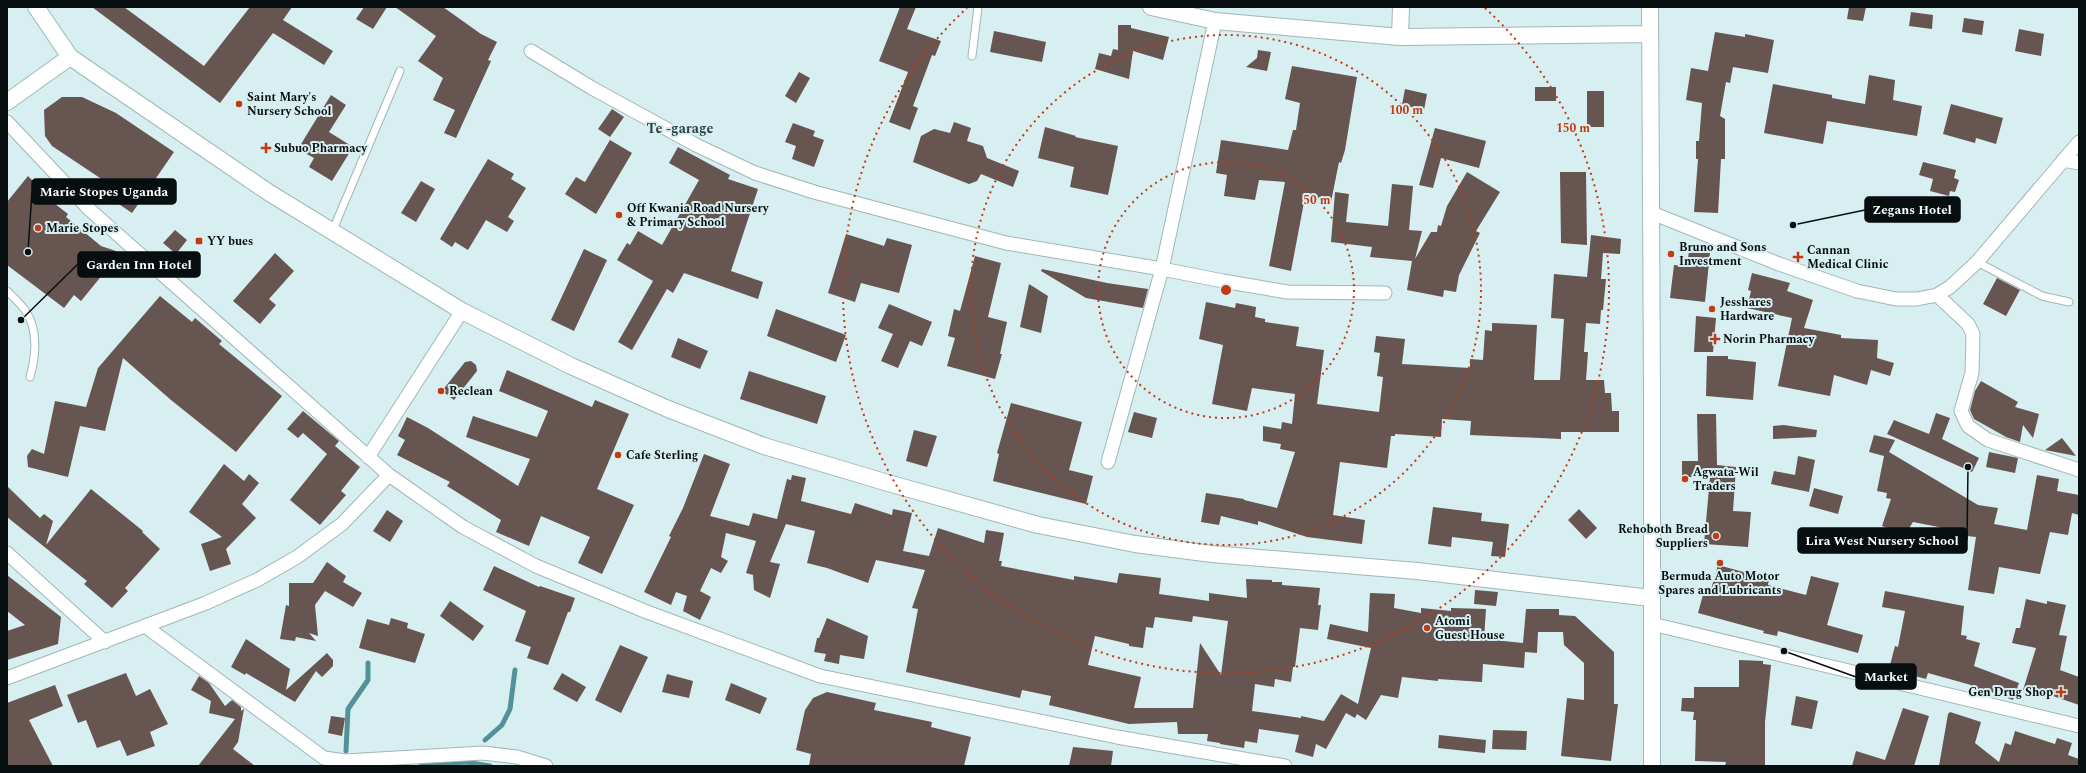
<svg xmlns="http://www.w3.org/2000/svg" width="2086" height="773" font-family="Spectral,serif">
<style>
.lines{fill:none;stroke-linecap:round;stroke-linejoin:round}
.stream{stroke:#519197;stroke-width:5}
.building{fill:#675551;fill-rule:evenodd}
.service-casing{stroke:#a0b6b8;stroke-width:9}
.minor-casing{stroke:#a0b6b8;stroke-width:15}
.tertiary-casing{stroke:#a0b6b8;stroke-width:18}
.service{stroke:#fff;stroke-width:7}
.minor{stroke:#fff;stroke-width:13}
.tertiary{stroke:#fff;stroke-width:16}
.ring{fill:none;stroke:#c23914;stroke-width:2;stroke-dasharray:2 4}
.poi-dot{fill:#c23914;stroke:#d8eff1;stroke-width:1.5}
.labels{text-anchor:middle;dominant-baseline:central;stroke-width:4;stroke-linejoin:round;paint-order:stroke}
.poi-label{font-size:12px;font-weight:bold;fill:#070e0f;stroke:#d8eff1;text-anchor:start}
.quarter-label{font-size:14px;font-weight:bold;fill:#2f4244;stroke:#d8eff1}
.centre{fill:#c23914;stroke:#d8eff1;stroke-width:2}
.ring-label{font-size:12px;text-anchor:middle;font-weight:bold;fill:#c23914;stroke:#d8eff1;stroke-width:4;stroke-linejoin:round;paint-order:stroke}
.leader{fill:none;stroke:#070e0f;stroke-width:1.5}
.callout-dot{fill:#070e0f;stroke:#d8eff1;stroke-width:1.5}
.callout{fill:#070e0f;stroke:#070e0f;stroke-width:1.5}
.callout-label{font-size:13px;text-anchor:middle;font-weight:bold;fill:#fff}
</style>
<rect width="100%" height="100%" fill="#d8eff1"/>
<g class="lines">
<!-- stream -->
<path class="stream" d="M485,740L502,725L510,709L515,670
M346,751L348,709L368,680V663
M421,766L465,762L490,766"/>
</g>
<!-- building -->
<path class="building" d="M92,7H124L204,66L250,7H292L283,20L333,51L324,65L273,33L220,103Z
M364,7H387L373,29L356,19Z
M395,7H443L481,34L497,42L488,60L491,61L456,138L444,133L455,110L433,100L443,78L418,61L436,36Z
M900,7H916L907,29L941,41L935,56L932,55L913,106L918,108L910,130L889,122L908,72L879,61Z
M1849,7H1866L1863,21L1847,19Z
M1911,12L1933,15L1932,29L1909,26Z
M1964,18L1984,21L1982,35L1962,32Z
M1118,25H1131V28L1169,37L1163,60L1133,51L1129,79L1095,69L1099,53L1111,56L1113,49L1118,50Z
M2019,29L2044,34L2041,56L2015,51Z
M994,31L1046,42L1042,62L990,52Z
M1715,32L1745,37V34L1774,40L1768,73L1733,67L1730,83L1726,82L1720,116L1725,119V159H1721L1718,213L1694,212L1698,159H1696V141H1699L1702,103L1686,100L1691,68L1708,71Z
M1258,50L1271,52L1267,71L1246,67L1257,58Z
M1292,66L1357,77L1345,150L1341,163L1339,162L1331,202L1305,197L1291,271L1269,266L1285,182L1259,180L1255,200L1224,196L1227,175L1216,173L1221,140L1288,150L1293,130H1296L1300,103L1285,99Z
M799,72L810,78L796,103L785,96Z
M1869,75L1895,80L1893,100L1922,106L1917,136L1827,121L1823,144L1764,133L1773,84L1832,95V98L1865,104Z
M1535,87H1556V101H1535Z
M1405,89L1427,94L1424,110L1402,105Z
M1587,91H1604V127H1587Z
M331,95L346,105L329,132L353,147L332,181L309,167L314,158L298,149Z
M62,97H82L116,113L174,152L132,213L100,191L106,182L52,146L45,136L44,110Z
M1951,104L2003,118L1996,144L1976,138L1975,143L1943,134Z
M612,109L624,117L610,137L598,129Z
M954,122L971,128L967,141L983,146L987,158L1019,171L1013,187L981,174L977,181L969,184L913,162L921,136L934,129L950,133Z
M793,123L815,131L813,136L824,140L814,167L792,159L796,146L785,142Z
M1045,127L1076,136L1075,137L1118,146L1108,195L1070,187L1074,167L1038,158Z
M1435,128L1486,141L1479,168L1441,158L1433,188L1419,185Z
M610,140L632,153L596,214L565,194L576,177L585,182Z
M678,147L730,175L728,179L758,189L731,271L763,282L758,299L684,273L673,293L667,289L632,350L618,342L653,281L617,260L627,243L630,245L638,231L662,245L699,180L669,163Z
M488,159L514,174L511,179L526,188L508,217L514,221L507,232L486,220L468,250L455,242L452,247L440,239Z
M1923,162L1956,170L1954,178L1959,180L1955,192L1950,191L1949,196L1930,191L1933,179L1919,175Z
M1467,172L1500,192L1476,231L1480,233L1459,275L1456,292L1444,290L1443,297L1407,290L1412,261L1370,257L1372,247L1331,242L1335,192L1349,194L1346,222L1388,226L1392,184L1413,186L1409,230L1422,231L1415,259L1431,232H1437L1438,225L1441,226L1447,206Z
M1560,172H1586L1587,245L1561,243Z
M28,176L42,190L41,193L68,214L66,217L101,246L116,251L112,263L81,301L74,295L64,308L7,265V202Z
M421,181L435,189L416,222L401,213Z
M175,230L187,240L176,254L163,243Z
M846,234L884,246L887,238L912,245L899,293L861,283L855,302L828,293Z
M1591,235L1621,239L1620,254L1603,253L1601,279H1606L1603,310H1601L1600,324L1586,323L1584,352H1588L1586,380H1604L1605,393H1611L1612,411H1619V432H1561V439L1470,435L1471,421L1442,419L1441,437L1395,434V436H1391L1387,468L1340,462L1333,515L1365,520L1362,544L1307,537L1258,521V525L1221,516L1219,525L1201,522L1206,493L1244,499V500L1277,508L1295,452L1280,449L1281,444L1263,441V426L1281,429L1282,422L1292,424L1295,394L1252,388L1247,411L1212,404L1223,345L1199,339L1206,302L1235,308L1236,303L1256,307L1255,317L1265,319V322L1299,327L1296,346L1324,350L1317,404L1379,412L1383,377L1377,376L1380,353L1374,352L1376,336L1405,339L1402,364L1470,368V359L1483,360L1485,330L1492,331V323L1537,325L1534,380H1560L1564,319L1551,318L1554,274L1587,277Z
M584,249L607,260L574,331L551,320Z
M1689,251L1710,253L1705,302L1670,298L1674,265L1687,266Z
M275,253L294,271L269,299L276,305L260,324L233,301Z
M975,256L1001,263L988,317L1007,322L1000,354H1002L995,379L947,366L955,338L948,336L954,309L960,311Z
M1042,269L1107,283L1148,289L1143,308L1086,298L1041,271Z
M1752,273L1790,283L1787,291L1813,300L1804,328L1841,335V338L1878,340L1877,358L1894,363L1890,376L1871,370L1867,385L1834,375L1830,396L1778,386L1792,318L1747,308L1751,291L1748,290Z
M1997,278L2020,290L2006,316L1983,304Z
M1029,284L1048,296L1041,333L1020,327Z
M160,296L192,322L195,318L222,341L219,344L282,396L236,452L171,400L123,358L105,431L80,426L68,477L28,467L27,456L32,449L44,454L55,401L86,407L98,368Z
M889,304L932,322L922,346L910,341L898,368L881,361L893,334L878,328Z
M776,309L846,335L836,362L767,336Z
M1696,316L1716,318L1713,352H1694Z
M678,338L708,351L700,369L671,357Z
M1707,356H1728V359L1756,362L1753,400L1706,396Z
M471,361L476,365L477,371L454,400L442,391L465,362Z
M507,370L592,407L595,400L629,414L597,489L634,505L602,574L578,563L590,537L541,516L529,546L496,532L501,520L447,486L450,482L397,455L405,440L398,436L407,417L428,428L518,486L530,459L466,437L473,416L537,437L548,411L499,391Z
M749,371L826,396L817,424L740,399Z
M1981,381L2018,402L2015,407L2039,414L2033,438L2023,425L2020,442L2006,437L1974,419L1970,410L1975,391Z
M1011,403L1082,422L1069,470L1093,476L1086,504L993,481L999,454L997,453Z
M303,411L339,441L335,446L360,467L341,491L346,495L320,525L290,500L327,454L303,433L298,438L287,429Z
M1134,412L1157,418L1152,438L1128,432Z
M1936,413L1950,418L1942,439L1979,458L1972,472L1887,434L1894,420L1929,434Z
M1697,414H1716L1717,465L1736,467L1733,511L1751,512L1748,547L1704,544L1710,477H1682V461H1698Z
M1784,425L1817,430L1816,437L1773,439V426Z
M914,430L937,436L927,467L906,461Z
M1874,435L1895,440L1889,452L1978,505L1998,508L1994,524L2027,530L2037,475L2059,479L2057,491L2079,495V515L2072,513L2068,535L2050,532L2040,574L1999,567L1994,594L1968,590L1976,537L1958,535L1959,531L1913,522L1908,530L1891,529L1882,526L1891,499L1886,498L1887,493L1877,491L1884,456L1869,452Z
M2062,438L2076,456L2045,450Z
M1989,452L2018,458L2015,473L1986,467Z
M704,454L730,464L710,516L749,526L753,513L777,519L787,479L791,480L792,475L806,478L801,501L851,514L855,503L892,515L893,509L912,513L903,551L929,556L938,528L984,543L986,530L1004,533L999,561H1002L1001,566L1074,580V576L1117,583L1119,573L1161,578L1159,594L1209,601V593L1247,598L1246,579L1272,580V582H1282V585L1320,588L1318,605H1321L1318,630L1300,628L1295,667H1293L1291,682L1275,679L1274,687L1255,684L1252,711L1301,718V716L1324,721L1341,694L1358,704L1371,648L1327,639L1330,624L1368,632L1370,593L1395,594L1394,608L1421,613V608L1451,611V608L1486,609L1484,639L1523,643L1526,609H1559V615L1575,616L1614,652V704H1618L1611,761L1561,756L1567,698L1584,700V663L1564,645L1563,632H1538L1537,653L1525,652L1524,668L1483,664L1482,682L1438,679V681L1402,677L1398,698L1381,695L1366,720L1357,714L1355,718L1346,713L1326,749L1316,744L1313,757L1295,752L1299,735L1259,729L1257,743L1245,741L1244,748L1220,744V743L1207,741L1208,734H1178L1177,722L1129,724L1049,705L1051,696L1022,690L1020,698L906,672L918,609L912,608L925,570L876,560L868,583L827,568L807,563L815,531L786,524L770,562L780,564L770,598L754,590L753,575L746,573L756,541L726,533L721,557L728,561L721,573L711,568L700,591L711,597L700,620L683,611L687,596L676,592L671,605L644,592L671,537L669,536L683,508ZM1193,616L1228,621L1221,675L1200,643L1193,708H1134L1141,677L1088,665L1095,636L1129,644V646L1143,648L1146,627L1153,628L1155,617L1192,622Z
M1798,456L1815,460L1809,492L1771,484L1774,471L1795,475Z
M224,464L244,481L249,474L259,483L242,504L256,518L226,549L231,564L210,571L201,544L222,537L189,512Z
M7,486L40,518L44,514L53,521L46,545L91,489L143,531L142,532L160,549L125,588L128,591L112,608L84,584L87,581L7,517Z
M1814,488L1843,496L1838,514L1809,506Z
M1433,507L1482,513L1481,521L1509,524L1505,557L1491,556L1493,542L1452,537L1451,547L1428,544Z
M1579,509L1597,528L1586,539L1568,520Z
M387,510L403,521L390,542L373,531Z
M327,562L346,576L343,582L362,593L353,607L325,591L315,605L318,636L309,633L316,641L296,637L295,641L280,639L286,605L289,606V583H313Z
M1718,565L1769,579L1768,585L1806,595L1811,576L1839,583L1827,625L1863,635L1858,653L1778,631L1777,636L1763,633L1764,631L1698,613L1704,591L1710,593Z
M494,566L539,587L540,586L575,598L570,612H568L548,665L527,658L531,647L515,641L526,611L483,590Z
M7,575L61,617L58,644L7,660V631L25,625L7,611Z
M1475,590L1498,592L1496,606L1474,604Z
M1885,591L1964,606L1961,635L1967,636L1966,639L1980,643L1974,666L2019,683L2013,700L1983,689L1982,692L1970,687L1971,685L1928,673L1926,679L1889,669L1895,646L1898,647L1905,611L1882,607Z
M2026,599L2047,604V601L2066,605L2059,635L2067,636L2060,670L2079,677V705L2050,695L2049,699L2023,690L2036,648L2012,643L2016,628H2020Z
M450,601L484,626L473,641L440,616Z
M391,618L408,623L407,628L425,634L415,663L359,648L367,619L389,625Z
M827,618L868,636L864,659L840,655L839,664L824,661L826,654L814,652L817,638H819Z
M246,639L290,669L286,690L327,653L333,660V666L322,677L316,671L295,702L246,673L245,675L231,667Z
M620,645L648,657L621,713L595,700Z
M1739,660L1763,661V664L1771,665L1765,722V766H1725L1726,762L1695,761L1696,720H1693L1694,712L1681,711L1682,698H1694V687H1739Z
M126,673L136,696L150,689L168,724L150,732L155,746L127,756L120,740L97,748L86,720L78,723L67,695Z
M562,673L586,687L577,702L553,689Z
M667,674L693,681L689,698L662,692Z
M199,676L209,683L225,706L232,700L241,707V711L244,709L238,742L233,749L255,766H198L235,719L209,713L211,701L191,690Z
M731,683L767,698L760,714L725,700Z
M55,685L63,706L29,720L53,766H7V703Z
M827,692L876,703L874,710L932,722L931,727L971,737L964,766H809L811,754L796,750L805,710L813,698Z
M1796,696L1818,701L1812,729L1791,725Z
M1903,708L1929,716L1914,766H1852L1856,751L1885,760Z
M1950,712L1981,722L1975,743L1999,762L2005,743L2011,745L2015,731L2055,744L2057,738L2072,743L2068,755L2079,759V766H1939L1948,714Z
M331,716L345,718L342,736L328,733Z
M1493,730L1527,731L1526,750L1492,749Z
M1439,735L1486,740L1485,753L1438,748Z
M1073,747L1113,751L1111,766H1069Z"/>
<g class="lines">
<!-- service casing -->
<g class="service-casing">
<path id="service" d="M972,56L978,7
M332,232L400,71
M1977,262L2042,296L2069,302
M7,291C13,297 20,303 25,310C39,330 36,355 30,377"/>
</g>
<!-- minor casing -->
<g class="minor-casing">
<path id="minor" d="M531,51L592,88L696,145L755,173L814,192L1006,243L1162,269L1223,281L1287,292L1385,293
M7,122L90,210L389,475L463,527L536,566L647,612L820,676L1117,737L1285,766
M2063,160L2079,163
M1652,213L1779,264L1857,291L1896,299H1917L1937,295L1950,287L1977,262L2079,142
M1937,295L1968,324L1973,334L1972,373L1961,411L1968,426L1988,440L2079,470
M368,457L462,311
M1108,462L1162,269L1215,21
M7,553L105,642
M1652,624L2079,726
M145,626L324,758L345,761L483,753L517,757L546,766
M7,678L206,603L257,580L297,557L342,524L389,475"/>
</g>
<!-- tertiary casing -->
<g class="tertiary-casing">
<path id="tertiary" d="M36,7L70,57L268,192L462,311L571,366L668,409L764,446L888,483L1038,525L1135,544L1212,554L1417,571L1651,598
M1151,7L1215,21L1400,37L1650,34
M1650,7L1652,390V766
M1400,37L1401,7
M7,102L70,57"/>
</g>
<!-- service -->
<use href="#service" class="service"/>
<!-- minor -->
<use href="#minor" class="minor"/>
<!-- tertiary -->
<use href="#tertiary" class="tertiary"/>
</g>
<!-- distance rings -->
<g class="ring">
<circle cx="1226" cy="290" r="128"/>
<circle cx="1226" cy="290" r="255"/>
<path d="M1485 8A383 383 0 1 1 967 8"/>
</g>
<!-- markers -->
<g class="poi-dot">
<circle cx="239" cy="104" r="4"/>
<path d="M264 142h4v4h4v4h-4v4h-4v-4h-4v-4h4z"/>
<circle cx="619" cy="215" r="4"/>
<circle cx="38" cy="228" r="4"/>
<rect x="195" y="237" width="8" height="8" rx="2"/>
<circle cx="1671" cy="254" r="4"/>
<path d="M1796 251h4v4h4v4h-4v4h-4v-4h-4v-4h4z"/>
<circle cx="1712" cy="309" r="4"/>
<path d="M1713 333h4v4h4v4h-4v4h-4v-4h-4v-4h4z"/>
<circle cx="441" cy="391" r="4"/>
<circle cx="618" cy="455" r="4"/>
<circle cx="1685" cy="479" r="4"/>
<circle cx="1716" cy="536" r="4"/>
<circle cx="1720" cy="563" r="4"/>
<circle cx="1427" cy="628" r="4"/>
<path d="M2059 686h4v4h4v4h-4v4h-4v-4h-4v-4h4z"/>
</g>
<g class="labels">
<!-- poi labels -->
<g class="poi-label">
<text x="247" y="97">Saint Mary's<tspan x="247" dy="14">Nursery School</tspan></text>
<text x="274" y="148">Subuo Pharmacy</text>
<text x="627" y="208">Off Kwania Road Nursery<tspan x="627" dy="14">&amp; Primary School</tspan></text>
<text x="46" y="228">Marie Stopes</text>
<text x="207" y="241">YY bues</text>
<text x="1679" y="247">Bruno and Sons<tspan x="1679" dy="14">Investment</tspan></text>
<text x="1807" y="250">Cannan<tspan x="1807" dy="14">Medical Clinic</tspan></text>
<text x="1720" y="302">Jesshares<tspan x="1720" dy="14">Hardware</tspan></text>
<text x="1723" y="339">Norin Pharmacy</text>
<text x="449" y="391">Reclean</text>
<text x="626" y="455">Cafe Sterling</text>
<text x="1693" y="472">Agwata-Wil<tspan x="1693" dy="14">Traders</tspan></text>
<text x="1708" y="529" text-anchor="end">Rehoboth Bread<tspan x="1708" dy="14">Suppliers</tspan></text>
<text x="1720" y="576" text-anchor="middle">Bermuda Auto Motor<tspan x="1720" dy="14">Spares and Lubricants</tspan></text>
<text x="1435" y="621">Atomi<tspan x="1435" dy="14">Guest House</tspan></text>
<text x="2053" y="692" text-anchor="end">Gen Drug Shop</text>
</g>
<!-- quarter labels -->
<g class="quarter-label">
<text x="680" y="128">Te -garage</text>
</g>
</g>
<circle cx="1226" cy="290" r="6" class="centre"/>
<g class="ring-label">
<text x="1406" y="114">100 m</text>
<text x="1573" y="132">150 m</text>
<text x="1317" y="204">50 m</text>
</g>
<!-- callouts -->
<path class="leader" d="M28 252L32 191M1793 225L1865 210M21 320L78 264M1968 467L1967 540M1784 651L1856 677"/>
<g class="callout-dot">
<circle cx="28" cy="252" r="4"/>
<circle cx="1793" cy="225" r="4"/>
<circle cx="21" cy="320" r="4"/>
<circle cx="1968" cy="467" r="4"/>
<circle cx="1784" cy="651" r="4"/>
</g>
<g class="callout">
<rect x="32" y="179" width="144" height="25" rx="4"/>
<rect x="1865" y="197" width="95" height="25" rx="4"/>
<rect x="78" y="252" width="122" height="25" rx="4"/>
<rect x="1798" y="528" width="169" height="25" rx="4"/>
<rect x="1856" y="664" width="60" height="25" rx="4"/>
</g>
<g class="callout-label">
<text x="104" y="196">Marie Stopes Uganda</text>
<text x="1912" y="214">Zegans Hotel</text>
<text x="139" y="269">Garden Inn Hotel</text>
<text x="1882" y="545">Lira West Nursery School</text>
<text x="1886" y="681">Market</text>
</g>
<!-- border -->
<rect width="2086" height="773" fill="none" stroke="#070e0f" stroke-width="16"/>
</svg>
